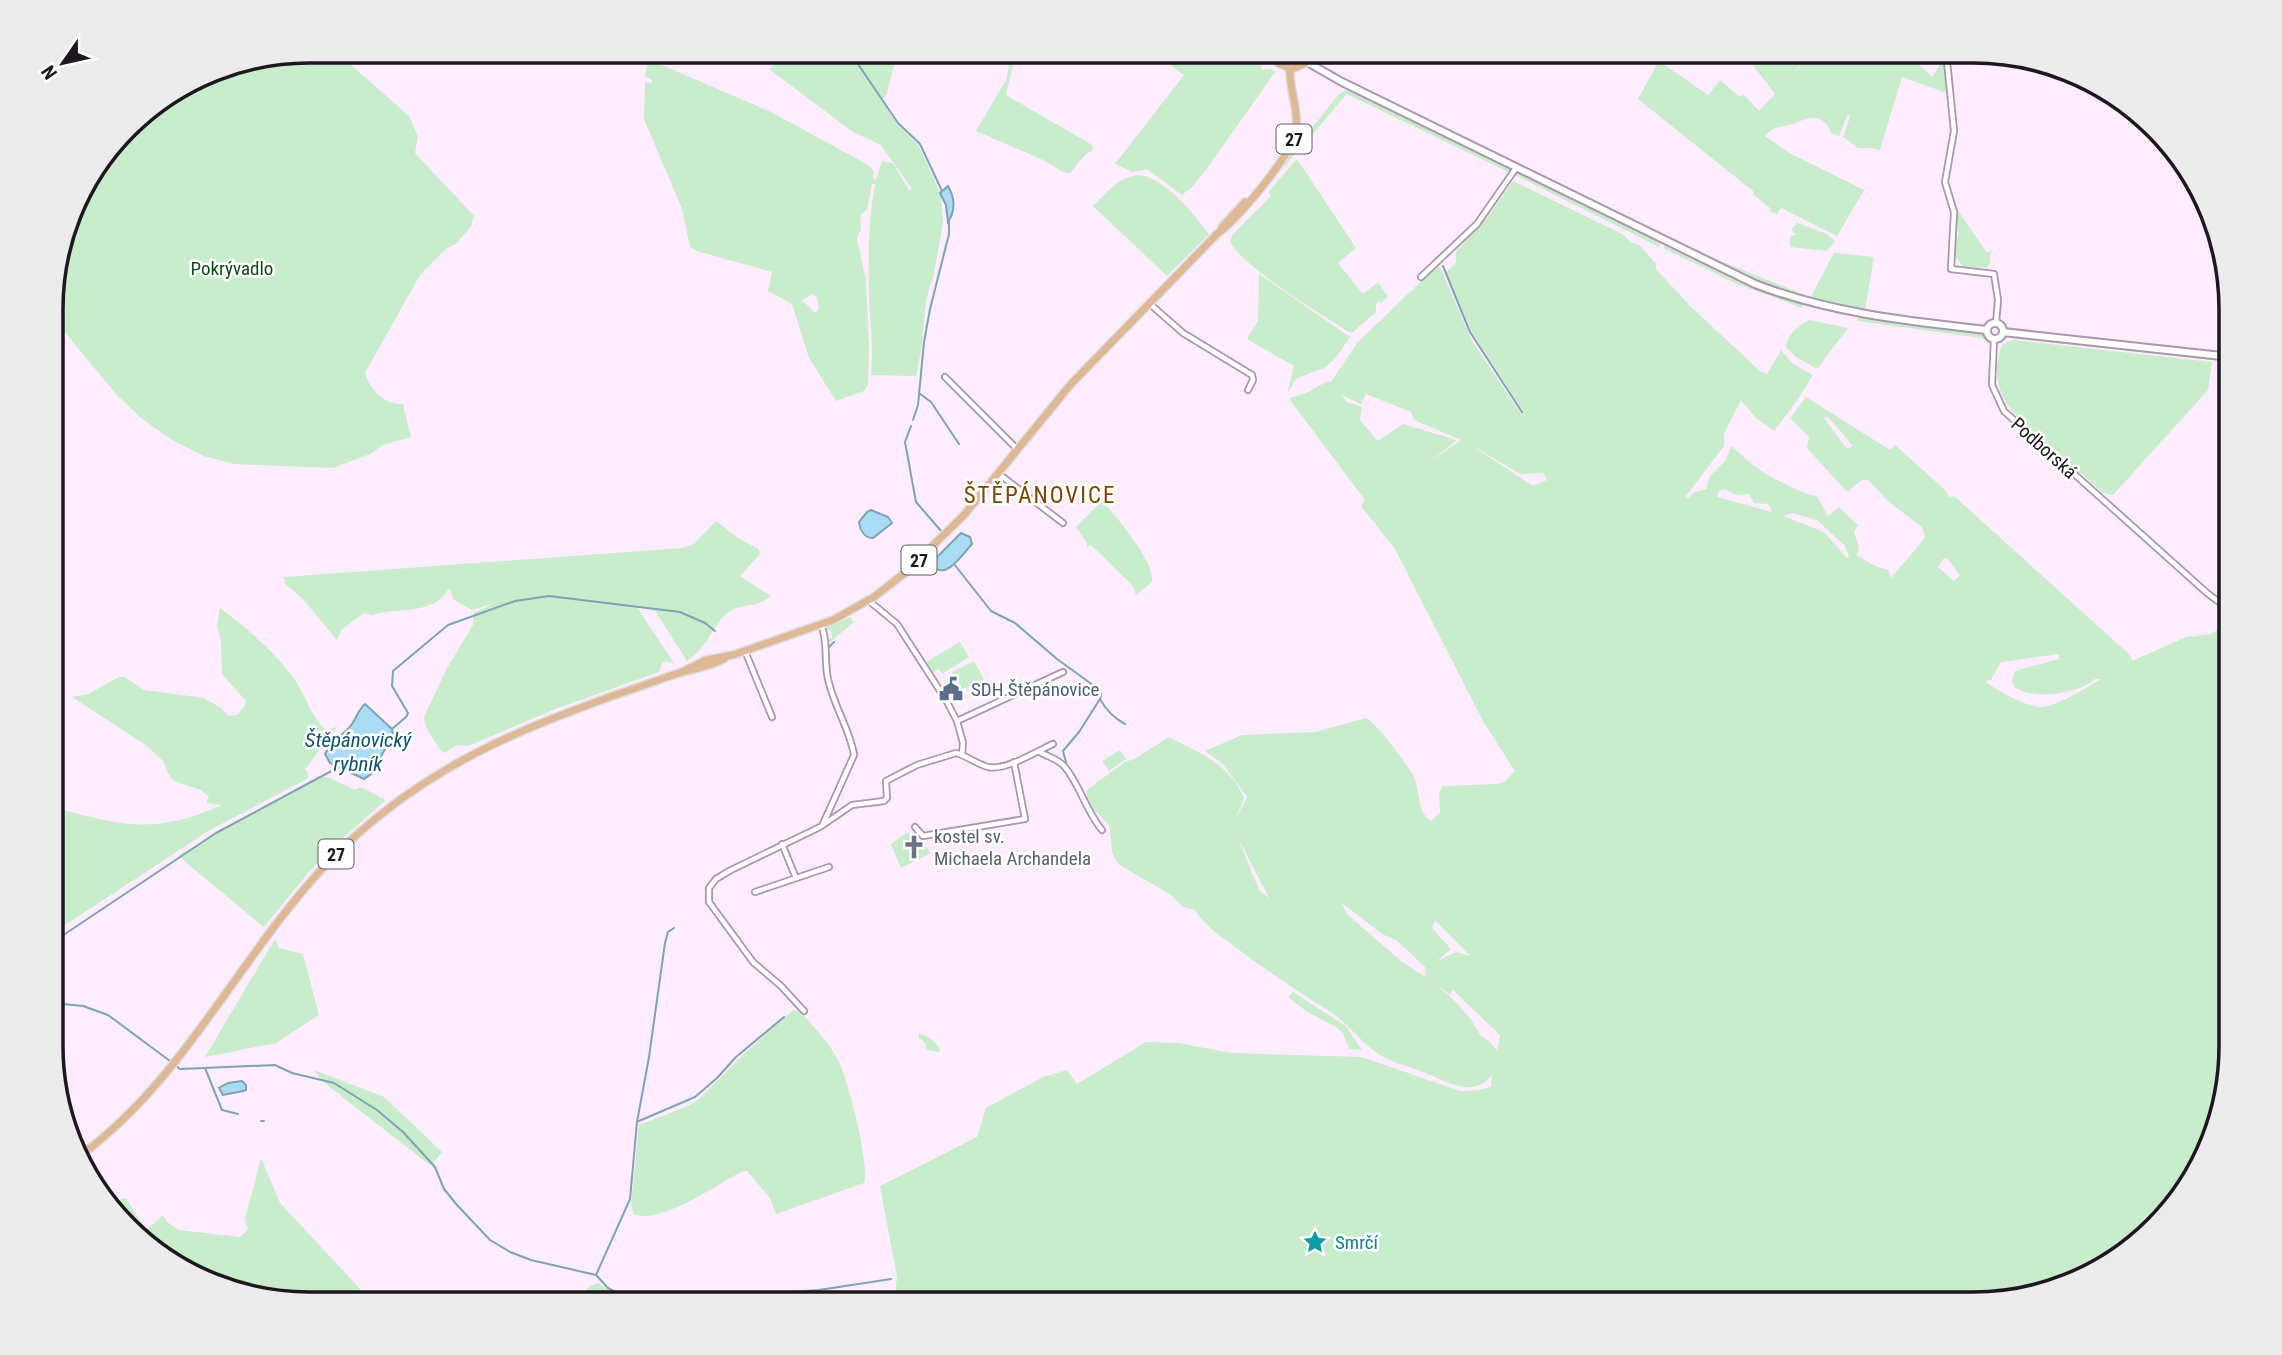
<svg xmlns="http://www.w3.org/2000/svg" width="2282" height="1355" font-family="'Roboto Condensed',sans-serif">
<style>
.green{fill:#c9eccc;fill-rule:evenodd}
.water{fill:#aaddf4;stroke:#80a2b4;stroke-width:2}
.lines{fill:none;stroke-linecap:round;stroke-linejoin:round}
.stream{stroke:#80a2b4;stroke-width:2}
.minor-casing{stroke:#aa97ac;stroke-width:8}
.secondary-casing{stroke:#aa97ac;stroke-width:10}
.primary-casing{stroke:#e0dfe0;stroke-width:10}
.minor{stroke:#fff;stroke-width:4.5}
.secondary{stroke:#fff;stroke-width:6}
.primary{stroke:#dfb898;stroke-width:7}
.labels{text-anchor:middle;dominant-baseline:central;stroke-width:5;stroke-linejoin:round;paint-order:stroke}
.shield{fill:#fff;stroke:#625d62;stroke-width:2}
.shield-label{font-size:18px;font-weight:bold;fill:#1e171f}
.park-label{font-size:19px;fill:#10481d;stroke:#fff}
.street-label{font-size:19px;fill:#1e171f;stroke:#fff}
.service-label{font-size:19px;fill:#4e5e75;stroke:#fff;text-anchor:start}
.worship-label{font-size:19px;fill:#5b616d;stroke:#fff;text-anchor:start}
.culture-label{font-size:19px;fill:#0d838f;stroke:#fff;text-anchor:start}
.water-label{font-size:21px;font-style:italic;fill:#0f5269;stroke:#fff}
.quarter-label{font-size:23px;letter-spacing:2px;fill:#784600;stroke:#fff}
.rim{fill:none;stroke:#1e171f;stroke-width:3.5}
</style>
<rect width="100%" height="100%" fill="#fdedff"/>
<!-- green -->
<path class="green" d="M309,51H335L409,116L418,137L415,153L474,216L471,226L456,244L447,248L420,275L365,373C370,390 385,405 403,404L411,437L383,445L370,454L333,468L234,464L204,456L172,440L141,418L116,394L53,318V276L78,194L138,115L210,70Z
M789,51H848L897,124L919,146L941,195L943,223L933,279C925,296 925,313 923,333C922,347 919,362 916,376L871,375C874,349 870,324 869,299C868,260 868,223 875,184H872L867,210L860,215L861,229L857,238L866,281L869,344L868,385L864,391L836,401L809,358L792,304L768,291L772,272L697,251L690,247L682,209L644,119L645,82L651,83L652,80L645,76L648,59L771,112L870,166L874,172L873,178L876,180L882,161L893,163L909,190L912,189L881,145L853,132L769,69ZM813,294L817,298L819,308L815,313L802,300Z
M849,51H898L886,96L882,99L878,95Z
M998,51H1006L1014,60L1006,95L1092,145L1093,150L1085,155L1070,173L1063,172L1043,160L976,131L1006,80L1009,66L1007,59Z
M1150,51H1266V55L1259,61L1262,70L1270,69L1275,72L1206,170L1192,187L1182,195L1147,169L1132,172L1115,164L1184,75Z
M1277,51H1307L1302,62L1292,65L1282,61Z
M1742,51H1812L1790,77L1814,51H1904L1932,77L1944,58L1950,94L1902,77L1880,150L1870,148H1858L1843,137L1850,117L1848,114L1839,136L1831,133C1821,106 1801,123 1785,126C1776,127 1772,128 1765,136L1791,154L1864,190L1837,236L1781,208L1777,214L1771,212L1770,208L1754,195L1753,191L1638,99L1659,61L1708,95L1720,80L1740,97L1743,94L1759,111L1775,94Z
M1346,90L1353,91L1512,170L1510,173L1347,94L1245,212L1338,95Z
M1297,159L1356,248L1338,263L1363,294L1378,282L1388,297L1381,303L1379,301L1376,304V312L1353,332H1349C1322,315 1244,268 1230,242L1232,235L1271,196L1268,192Z
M1517,172L1660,243L1659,247L1515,175Z
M1137,175C1164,176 1193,213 1209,234L1167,276L1093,206C1109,192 1113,180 1137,175Z
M1513,181L1622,234L1632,243L1639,245L1656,264V269L1690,306L1760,371L1767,374L1781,350L1793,364L1813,375L1796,402L1774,431L1756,418L1741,400L1724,434V446L1686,496L1687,499L1695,492L1706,489L1710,476L1726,460L1731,446C1740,453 1747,461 1757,468C1768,476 1803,495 1817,496L1828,516L1839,507L1858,525L1854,532L1859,547L1857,555L1875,566L1888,570L1891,578C1900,567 1919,547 1925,536L1922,527L1889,502L1868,480H1862L1847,492L1807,448L1809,437L1790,418L1806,397L1890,450L1895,445L1945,490L1949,497L1954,496L2131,656L2132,661L2186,637L2211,634L2231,621V1063L2196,1176L2103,1269L1990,1304H894L897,1277L880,1186L977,1137L986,1108L1043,1077L1067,1070L1077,1084L1146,1042L1177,1043L1232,1053L1362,1057L1460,1091L1478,1090L1491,1087L1492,1075C1473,1101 1443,1079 1420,1071C1407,1066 1391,1062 1380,1055C1361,1043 1350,1025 1332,1013C1298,991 1265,970 1234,946C1219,935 1205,926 1195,910L1183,907L1171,895L1118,864L1112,852L1110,829L1107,823L1094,810L1087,797V790L1126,761L1133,760L1169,737C1198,752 1231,765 1244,798L1235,820L1247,797L1223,764L1205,751L1242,735L1315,732L1366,718C1377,724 1408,765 1414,777C1421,793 1416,811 1431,821L1440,813L1439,795L1442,786L1497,784L1504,782L1515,771L1484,723L1395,549L1361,506L1365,500L1290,400V398L1306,393L1328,381L1330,383L1358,342L1435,268L1440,267L1472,341L1520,412L1523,411L1472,332L1446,273L1456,263V251L1487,218ZM1366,394L1411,412L1414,420L1461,440L1431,461L1457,440L1403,424L1378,441L1360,420L1362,407L1347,402L1341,395L1361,404ZM1823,417L1829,418L1853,446L1847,449ZM1468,443L1520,474L1543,473L1547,480L1533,486ZM1724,489L1737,495L1749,494L1754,503L1768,504L1772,512L1717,497L1719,491ZM1792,513L1817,520L1845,546L1849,557L1847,558L1824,532L1783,516ZM1947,558L1960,575L1954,581L1938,567L1943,559ZM2059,654V659L2015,671L2012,681L2014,687C2034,700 2077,695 2095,679H2101C2088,687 2054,708 2040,707C2025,706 1997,691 1985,681L1991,680L2001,662ZM1238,838L1269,898L1259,890ZM1342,903L1382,934L1396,940L1425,967L1426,977L1402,962L1347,914ZM1435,920L1470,956L1456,952L1437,961L1451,949L1432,928ZM1434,983L1450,995L1453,990L1500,1035L1497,1051L1491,1043L1481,1036L1470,1018L1456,1002Z
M1957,209L1987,253L1991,251L1990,263L1987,268L1963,267L1954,254L1956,237L1959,236L1956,221Z
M1797,223L1827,234L1835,241L1827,251L1790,247V237L1796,234L1791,230Z
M1646,226L1721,261L1805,295V298L1756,282L1645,229Z
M1665,246L1740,281L1803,304L1802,308L1735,283L1663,248Z
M1834,253L1874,257L1865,310L1810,298Z
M1259,274L1350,337L1338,355L1326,367L1296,379L1287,394L1294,366L1247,339L1258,321Z
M1857,317L1975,332L1983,335L1988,341L1982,338L1857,321Z
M1810,320L1848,328L1817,369L1796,357L1786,347C1787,335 1799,324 1810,320Z
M2011,337L2231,360V362L2011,338Z
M2015,340L2212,362L2208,390L2113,495L2103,493L2017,416C1997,396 1992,371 2002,345L2008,341Z
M1102,501C1116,516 1155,562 1152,582L1136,595L1132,585L1091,545L1087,548V543L1076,527Z
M716,521L741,540L759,549L760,554L740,576L771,596C754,609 743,603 730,611C713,623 709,647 687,661L655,611L637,607L674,663L666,661L662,663L659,672L558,708L468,746L456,745L445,753L441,751C435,741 424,729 424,717L446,670L473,625V613L496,603L472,610L454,600L449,588C435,616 397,607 372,615L364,613L341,630L337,640L303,599L285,584L284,577L682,548L694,544Z
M220,608C249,630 274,651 295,680C307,698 310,715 326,731L338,726L305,769L308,773L307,779L210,830L53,933V807C120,826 155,835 222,805L206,803L209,797L201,790L174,781L167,772L164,762L147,746L72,697L88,694L119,677H125L144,690L204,698L221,708L228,716L237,715L245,706L246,701L222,674L221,641L217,625Z
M851,617L852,621H855L829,643V638H832L831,630H827V627Z
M960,642L969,657L942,674L939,669L933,672L926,662Z
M974,661L984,679L962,690L952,672Z
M1120,750L1126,759L1109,771L1102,761Z
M318,776L330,778L355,790L361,787L386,800L335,845L309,872L264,927L185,862L179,855Z
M908,832L920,840L931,853L901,868L891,844Z
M275,939L279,948L303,954L319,1015L276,1043L205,1057Z
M1293,992L1346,1026L1362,1050L1349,1049L1343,1033L1336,1027L1306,1011L1288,997Z
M793,1010L799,1011C813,1026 827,1040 837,1058C847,1073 871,1169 864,1183L776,1214L770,1198L747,1171H743C719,1183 659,1226 634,1214L631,1206L639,1125L688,1106L699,1099L745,1053Z
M919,1034C928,1035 939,1043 940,1052L927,1050L925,1043L919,1038Z
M314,1070L384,1097L442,1152L431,1166L322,1081Z
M261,1158L280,1203L374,1304H308L242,1295L179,1269L111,1205L121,1199L126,1198L146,1230L163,1215L167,1222L179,1230L240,1237L248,1229L245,1219Z
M598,1283L632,1304H573L590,1286Z"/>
<!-- water -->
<path class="water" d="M948,186C955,198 955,211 948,222L946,205L940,193Z
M871,510L888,517L892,523L873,538C864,538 860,530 859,522L867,512Z
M961,533L970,537L972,544C963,554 944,583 932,564L934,560Z
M365,704L392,729L393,735L371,774L364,779L330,763L325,754C331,741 344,735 352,724C357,717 358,710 365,704Z
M242,1081L246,1085V1090L243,1091L223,1095L219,1088L228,1083Z"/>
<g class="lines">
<!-- stream -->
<path class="stream" d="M849,51L898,123L920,144L942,191
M1443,266L1470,332L1522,412
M919,393L931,402L959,444
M2227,402L2231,404
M913,420L918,405L924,342L930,309L949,234V220
M911,426L905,442L916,502L942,532
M954,564L991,611L1015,623L1057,659L1097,688L1101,694L1100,699C1106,710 1114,718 1125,724
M828,648L834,642
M392,729L406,717L408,713L392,686L393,671L448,625L515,601L549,596L680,612L705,623L715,631
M1066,762L1063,751L1079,732L1100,699
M53,942L216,833L339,767
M53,1003L83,1006L108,1015L170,1061
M174,1064L180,1069L275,1065L292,1073L334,1083L377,1110L403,1132L435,1167L444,1189L457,1205L490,1240L510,1252L531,1260L596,1275L608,1288L637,1304
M205,1068L222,1110L238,1114
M261,1121H264
M639,1121L695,1097L717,1078L736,1057L784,1017
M596,1275L630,1199L637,1122L649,1057L665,943L668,932L674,928
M694,1304L711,1298L819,1290L891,1279"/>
<!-- minor casing -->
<g class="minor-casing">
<path id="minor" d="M1946,51L1954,131L1945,182L1954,212L1951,269L1994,274L1998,300L1996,323
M1421,277L1477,224L1516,168
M1150,304L1183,333L1252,375L1253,380L1248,390
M1994,339L1992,385L2004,411L2207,593L2231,611
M945,377L1017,449
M999,474L1063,523
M868,600L897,624L946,700L957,721L963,743L962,755
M821,624C829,643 823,664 829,683C835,708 850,730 854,755L823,824
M745,651L772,717
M957,721L1063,672
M1040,752C1048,757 1058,759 1064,766C1078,781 1086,811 1102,830
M915,827L923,836L1025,819L1014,762
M782,844L796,878
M755,892L829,867
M804,1011L781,986L753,962L709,902V888L716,879L729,871L820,827L852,805L884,801L887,798L886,781L917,765L956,753C967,756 977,764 988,767C1006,771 1037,751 1053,744"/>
</g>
<!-- secondary casing -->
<g class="secondary-casing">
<path id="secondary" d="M1307,62L1342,82L1755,284C1830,313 1907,321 1987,330
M1987 331a8 8 0 1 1 16 0a8 8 0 1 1-16 0Z
M2003,332L2231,357"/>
</g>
<!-- primary casing -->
<g class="primary-casing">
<path id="primary" d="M1273,51L1278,63L1292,69L1306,63L1311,51
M1222,227L1245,202
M682,672L706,660L733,655L833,620L874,597L906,572L964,515L1071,384L1218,233C1238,219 1294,153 1296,129C1299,109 1289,90 1290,69
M81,1155C195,1071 248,934 352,839C434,764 521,728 624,692C642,686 661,679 679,673C695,668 709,667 724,659"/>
</g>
<!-- minor -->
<use href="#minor" class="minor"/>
<!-- secondary -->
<use href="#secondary" class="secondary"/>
<!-- primary -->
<use href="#primary" class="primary"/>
</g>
<!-- icons -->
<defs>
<g id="civic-bare" transform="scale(1.89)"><path d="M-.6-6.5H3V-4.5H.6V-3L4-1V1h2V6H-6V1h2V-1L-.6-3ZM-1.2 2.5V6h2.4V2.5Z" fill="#5c6f8a" stroke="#fff" stroke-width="2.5" paint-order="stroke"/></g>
<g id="church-bare" transform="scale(1.89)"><path d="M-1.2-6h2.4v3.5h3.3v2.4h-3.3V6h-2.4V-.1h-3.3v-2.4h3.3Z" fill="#6b7280" stroke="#fff" stroke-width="2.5" paint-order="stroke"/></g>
<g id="sight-bare" transform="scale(1.89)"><path d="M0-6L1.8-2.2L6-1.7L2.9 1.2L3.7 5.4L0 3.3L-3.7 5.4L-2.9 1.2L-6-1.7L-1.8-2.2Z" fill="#0f9aa8" stroke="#fff" stroke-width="2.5" paint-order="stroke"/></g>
</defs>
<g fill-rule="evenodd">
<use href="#civic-bare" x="951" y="689"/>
<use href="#church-bare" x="914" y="847"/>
<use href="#sight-bare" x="1315" y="1242"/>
</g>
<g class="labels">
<!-- shield labels -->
<g class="shield">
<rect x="1276.5" y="124.5" width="35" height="29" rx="5"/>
<rect x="901.5" y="545.5" width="35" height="29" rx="5"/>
<rect x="318.5" y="839.5" width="35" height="29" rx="5"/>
</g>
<g class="shield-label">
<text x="1294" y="139">27</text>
<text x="919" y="560">27</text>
<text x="336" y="854">27</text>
</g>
<!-- park labels -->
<g class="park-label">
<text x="232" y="268">Pokrývadlo</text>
</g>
<!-- street labels -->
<g class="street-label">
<text transform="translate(2044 448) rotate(42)">Podborská</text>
</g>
<!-- service labels -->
<g class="service-label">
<text x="971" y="689">SDH Štěpánovice</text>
</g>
<!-- worship labels -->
<g class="worship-label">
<text x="934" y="836">kostel sv.<tspan x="934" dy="22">Michaela Archandela</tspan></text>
</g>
<!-- culture labels -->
<g class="culture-label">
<text x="1335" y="1242">Smrčí</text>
</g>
<!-- water labels -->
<g class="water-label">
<text x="358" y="740">Štěpánovický<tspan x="358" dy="24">rybník</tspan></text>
</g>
<!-- quarter labels -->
<g class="quarter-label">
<text x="1040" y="495">ŠTĚPÁNOVICE</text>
</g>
</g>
<!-- crop -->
<path d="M0 0H2282V1355H0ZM309 63H1973A246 246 0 0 1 2219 309V1046A246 246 0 0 1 1973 1292H309A246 246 0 0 1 63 1046V309A246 246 0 0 1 309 63Z" fill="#edeced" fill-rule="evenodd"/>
<path class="rim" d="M309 63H1973A246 246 0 0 1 2219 309V1046A246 246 0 0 1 1973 1292H309A246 246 0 0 1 63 1046V309A246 246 0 0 1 309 63Z"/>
<!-- north arrow -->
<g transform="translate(63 63) rotate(236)" stroke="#ffffff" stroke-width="5" paint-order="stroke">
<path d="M0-5L12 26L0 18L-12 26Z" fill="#1e171f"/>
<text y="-10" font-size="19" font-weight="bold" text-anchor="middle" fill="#1e171f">N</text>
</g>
</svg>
